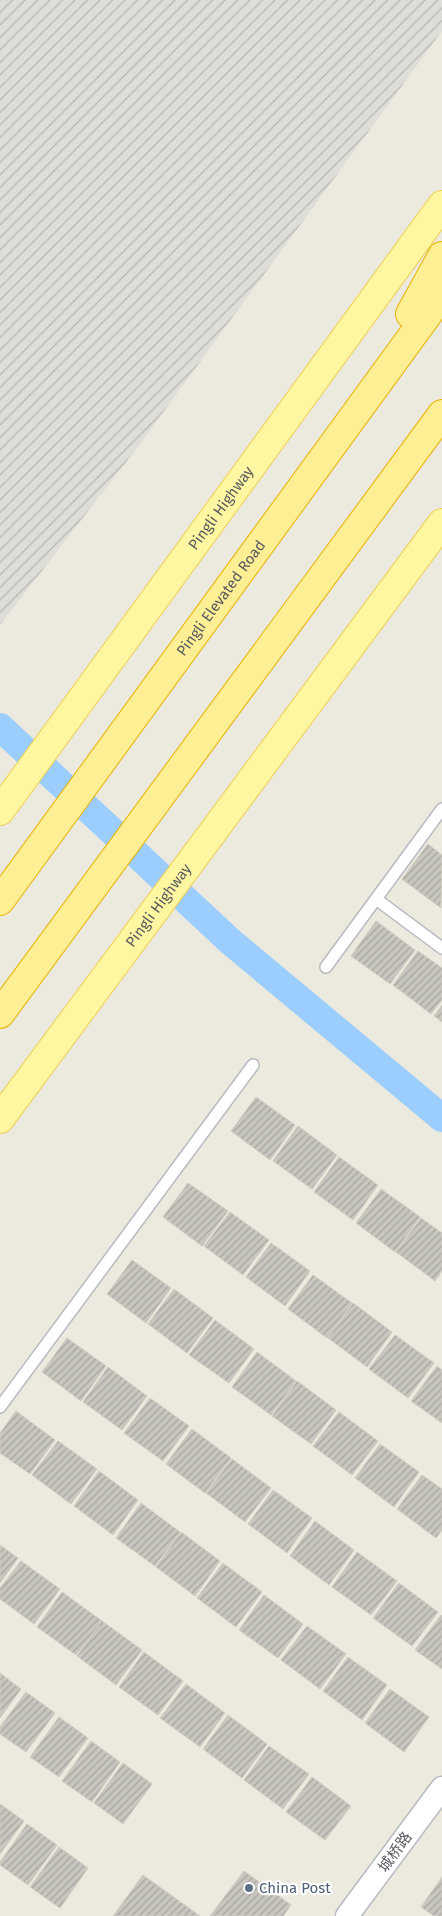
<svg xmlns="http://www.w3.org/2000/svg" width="442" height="1916" font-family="'Fira Sans','Noto Sans SC',sans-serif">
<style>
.industrial{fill:url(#industrial-furrows)}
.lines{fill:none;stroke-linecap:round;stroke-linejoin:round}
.canal{stroke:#9ccdff;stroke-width:28}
.building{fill:url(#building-hatch);stroke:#d0ccbe}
.service-casing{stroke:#b7babf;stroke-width:14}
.minor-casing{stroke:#b7babf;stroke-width:25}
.primary-casing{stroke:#f0cf54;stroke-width:30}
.trunk-casing{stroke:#eab101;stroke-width:30}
.service{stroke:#fff;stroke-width:11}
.minor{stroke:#fff;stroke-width:22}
.primary{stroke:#fff6a1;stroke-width:28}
.trunk{stroke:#feee94;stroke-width:28}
.service-dot{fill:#5c6f8a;stroke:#fff;stroke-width:2}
.labels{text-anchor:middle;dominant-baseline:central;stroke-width:4.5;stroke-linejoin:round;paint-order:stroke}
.street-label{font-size:15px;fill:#585c61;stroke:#fff}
.service-label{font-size:15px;fill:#4e5e75;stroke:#fff;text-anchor:start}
</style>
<defs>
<pattern id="industrial-furrows" width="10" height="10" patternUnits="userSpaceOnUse" patternTransform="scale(1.25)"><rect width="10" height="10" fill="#dfddd7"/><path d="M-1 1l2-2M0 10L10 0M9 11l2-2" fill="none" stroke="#b8b6b2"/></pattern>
<pattern id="building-hatch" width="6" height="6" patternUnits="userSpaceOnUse" patternTransform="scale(1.25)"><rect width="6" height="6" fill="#c8c6bf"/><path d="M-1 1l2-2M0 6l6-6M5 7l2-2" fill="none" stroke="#a5a49f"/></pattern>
</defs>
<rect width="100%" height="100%" fill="#eceadf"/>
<!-- industrial -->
<path class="industrial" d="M0,0H442V31L140,444L0,625Z"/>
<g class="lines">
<!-- canal -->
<path class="canal" d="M0,727L231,942L442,1118"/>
</g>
<!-- building -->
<path class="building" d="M428,844L442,855L441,908L402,879Z
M376,921L415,950L390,984L351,956Z
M418,951L442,968V1000L431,1014L393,985Z
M442,1005V1022L434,1016Z
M256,1097L295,1125L270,1160L231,1131Z
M298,1126L337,1155L312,1189L273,1161Z
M339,1157L378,1185L353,1220L314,1192Z
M188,1183L228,1211L202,1246L163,1217Z
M381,1189L420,1217L395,1252L356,1223Z
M230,1212L269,1240L243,1275L204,1246Z
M421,1218L442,1233V1271L435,1281L396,1252Z
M271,1243L310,1271L285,1306L246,1277Z
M132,1260L171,1288L146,1323L107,1294Z
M313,1275L352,1303L327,1338L288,1309Z
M174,1289L213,1318L187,1353L148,1324Z
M353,1303L392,1332L367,1367L328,1338Z
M215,1320L254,1349L229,1383L189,1355Z
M395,1335L434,1363L408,1398L369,1369Z
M67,1338L106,1366L81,1401L42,1372Z
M257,1352L296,1381L271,1415L232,1387Z
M437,1366L442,1370V1423L411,1401Z
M108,1367L147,1396L122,1430L83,1402Z
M297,1381L336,1410L311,1444L272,1416Z
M150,1398L189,1426L163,1461L124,1433Z
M16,1411L55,1440L30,1474L0,1453V1433Z
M339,1412L378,1441L352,1475L313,1446Z
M192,1429L231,1458L205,1493L166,1464Z
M58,1441L97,1469L71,1504L32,1475Z
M380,1444L419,1472L394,1507L355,1478Z
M232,1459L271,1488L245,1522L206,1493Z
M99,1471L138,1500L113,1535L74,1506Z
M422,1475L442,1489V1530L436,1538L397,1509Z
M273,1490L312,1518L287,1553L248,1524Z
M141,1503L180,1532L155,1566L116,1538Z
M315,1521L354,1550L329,1585L290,1556Z
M181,1532L220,1561L195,1596L156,1567Z
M0,1545L18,1558L0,1583Z
M357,1552L397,1581L371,1615L332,1587Z
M21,1561L60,1589L34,1624L0,1599V1588Z
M223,1563L262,1592L236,1627L197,1598Z
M399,1583L438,1612L412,1646L373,1618Z
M62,1592L102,1621L76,1655L37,1627Z
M264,1595L303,1624L278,1658L239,1630Z
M441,1615L442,1616V1669L415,1650Z
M102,1621L142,1650L116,1685L77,1656Z
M307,1626L346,1654L320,1689L281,1660Z
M144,1652L183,1681L158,1715L119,1687Z
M348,1657L387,1685L362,1720L323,1691Z
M0,1673L21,1689L0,1718Z
M186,1684L225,1713L200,1747L160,1718Z
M390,1689L429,1717L404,1752L365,1723Z
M26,1692L55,1713L26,1752L0,1734V1727Z
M228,1715L267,1744L242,1778L203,1749Z
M59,1717L88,1738L59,1777L30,1757Z
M91,1741L120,1762L92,1802L62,1781Z
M269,1746L309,1774L283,1809L244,1780Z
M123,1763L152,1784L123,1824L94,1803Z
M312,1777L351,1806L325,1840L286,1812Z
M0,1804L24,1821L0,1854Z
M27,1824L57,1845L28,1885L0,1865V1862Z
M59,1847L88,1868L60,1908L30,1887Z
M244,1871L291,1905L283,1916H210Z
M143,1875L200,1916H113Z
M442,1877V1916H434L421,1907Z"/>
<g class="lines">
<!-- service casing -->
<g class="service-casing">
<path id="service" d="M376,899L442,948
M326,967L442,809
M0,1407L253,1065"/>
</g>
<!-- minor casing -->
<g class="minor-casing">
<path id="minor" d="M347,1916L442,1788"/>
</g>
<!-- primary casing -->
<g class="primary-casing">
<g id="primary">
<path id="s1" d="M0,811L442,205"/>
<path id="s2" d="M0,1119L442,523"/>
</g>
</g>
<!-- trunk casing -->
<g class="trunk-casing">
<g id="trunk">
<path d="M410,314L442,256"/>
<path id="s3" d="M0,901L442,295"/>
<path d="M0,1014L442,414"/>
</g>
</g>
<!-- service -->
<use href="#service" class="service"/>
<!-- minor -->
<use href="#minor" class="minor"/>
<!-- primary -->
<use href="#primary" class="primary"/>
<!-- trunk -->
<use href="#trunk" class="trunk"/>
</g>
<!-- markers -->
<circle class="service-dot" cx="249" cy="1888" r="5"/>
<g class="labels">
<!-- street labels -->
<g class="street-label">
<text stroke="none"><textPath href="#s1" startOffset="375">Pingli Highway</textPath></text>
<text stroke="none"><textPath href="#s3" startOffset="375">Pingli Elevated Road</textPath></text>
<text stroke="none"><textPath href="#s2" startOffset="266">Pingli Highway</textPath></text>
<text transform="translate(395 1852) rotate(-54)">城桥路</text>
</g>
<!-- service labels -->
<g class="service-label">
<text x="259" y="1888">China Post</text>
</g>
</g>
</svg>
